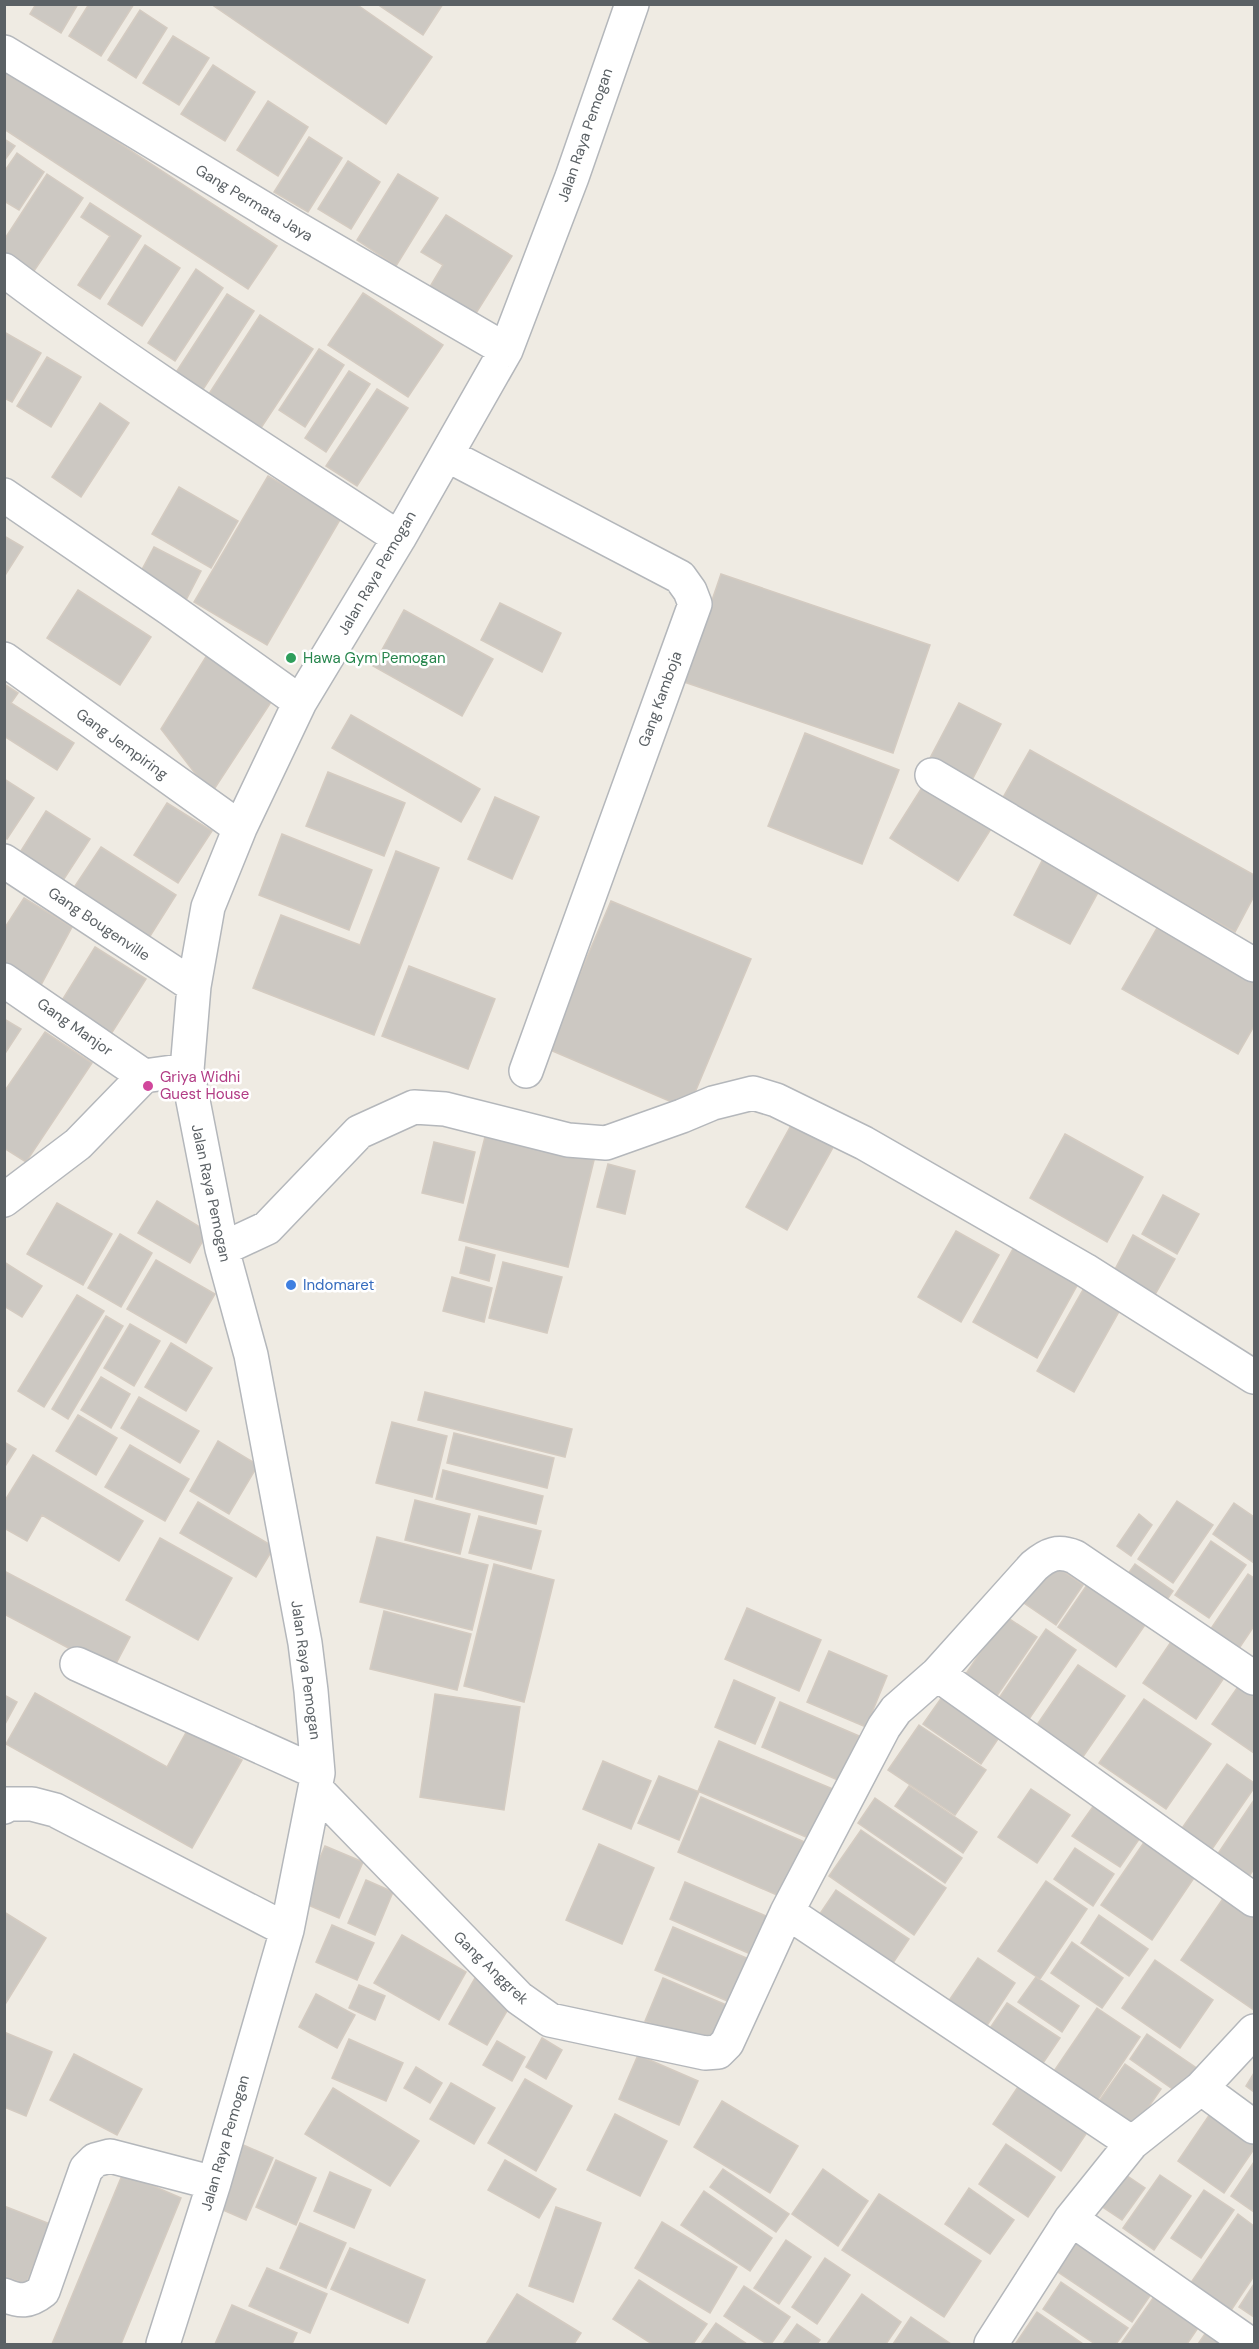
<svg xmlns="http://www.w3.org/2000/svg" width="1259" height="2349" font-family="'DM Sans',sans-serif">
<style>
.building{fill:#ccc8c2;stroke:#d4cbc1;stroke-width:1.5}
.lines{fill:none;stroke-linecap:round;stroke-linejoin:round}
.minor-casing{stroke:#b4b7bb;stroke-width:36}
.minor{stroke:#fff;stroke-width:33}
.leisure-dot{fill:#2e9e5b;stroke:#fff;stroke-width:2}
.hotel-dot{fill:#d1479c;stroke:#fff;stroke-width:2}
.shop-dot{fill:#3f7fe0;stroke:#fff;stroke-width:2}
.labels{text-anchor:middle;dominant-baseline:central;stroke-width:5;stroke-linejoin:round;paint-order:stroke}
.street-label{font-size:15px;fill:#5b6165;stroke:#fff}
.leisure-label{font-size:15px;fill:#27864d;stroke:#fff;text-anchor:start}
.hotel-label{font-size:15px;fill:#b23c85;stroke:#fff;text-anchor:start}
.shop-label{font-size:15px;fill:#366cbe;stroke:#fff;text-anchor:start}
</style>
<rect width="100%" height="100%" fill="#efebe3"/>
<!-- building -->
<path class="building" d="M36,4H78L61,33L30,14Z
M89,4H134L101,56L69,36Z
M211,4H356L432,57L386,124Z
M377,4H443L423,35Z
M140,10L167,28L136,78L108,60Z
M173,36L209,58L179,105L143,83Z
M213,65L255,92L225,141L181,114Z
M4,68L277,246L248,289L4,129Z
M268,101L308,127L278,176L237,150Z
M309,137L342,158L308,212L274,192Z
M4,139L15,146L4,161Z
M17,153L44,172L19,210L4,201V172Z
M348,161L380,182L351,229L318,209Z
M47,174L83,198L34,271L4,252V240Z
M398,174L438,198L396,266L357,240Z
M90,203L141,236L100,299L78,285L110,236L81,217Z
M446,215L512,256L473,318L428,290L443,265L421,252Z
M145,245L180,268L142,326L108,304Z
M196,269L223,288L175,361L148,343Z
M363,293L443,345L408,397L328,345Z
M227,294L254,311L200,394L173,377Z
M260,315L313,349L257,434L205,400Z
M4,332L41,353L12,402L4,398Z
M319,349L344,365L305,427L279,410Z
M47,357L81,377L51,427L17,406Z
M349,371L370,384L326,452L305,438Z
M377,389L408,408L357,486L326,466Z
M100,403L129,423L81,497L52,477Z
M268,476L341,518L267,645L194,602Z
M179,487L238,521L211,568L152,534Z
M4,536L23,547L4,577Z
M154,547L201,571L185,602L138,577Z
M721,574L930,645L893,753L684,682Z
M78,590L151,637L120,685L47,638Z
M500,603L561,633L542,672L481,640Z
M404,610L493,659L462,716L373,666Z
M212,647L275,696L211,794L161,729Z
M4,684L18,693L11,703L74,743L57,770L4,736Z
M959,703L1001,724L971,782L929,760Z
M351,715L480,789L461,822L332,748Z
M805,733L899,770L862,864L768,826Z
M1030,750L1254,875V896L1235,932L1001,801Z
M328,772L405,803L384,856L306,826Z
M928,778L996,821L958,881L890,838Z
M4,779L34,798L7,839L4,837Z
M495,797L539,817L512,879L468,859Z
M167,803L212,831L178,883L134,855Z
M46,811L90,839L62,882L19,854Z
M282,834L372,870L349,930L259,895Z
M101,847L176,895L147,941L71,892Z
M396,851L439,868L374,1035L253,988L281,915L360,945Z
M1045,855L1102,885L1070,944L1014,915Z
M24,898L72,927L41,985L4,966V929Z
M611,901L751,959L688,1109L548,1049Z
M1157,928L1254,983V1026L1238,1054L1122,989Z
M95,947L146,979L111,1034L61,1002Z
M409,966L495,999L468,1069L382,1036Z
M4,1019L21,1029L4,1055Z
M45,1032L92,1063L26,1162L4,1148V1092Z
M794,1120L836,1142L787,1230L746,1207Z
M487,1129L595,1156L568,1267L459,1240Z
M1065,1134L1143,1177L1107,1242L1030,1198Z
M434,1142L475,1152L463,1203L422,1193Z
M608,1164L635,1171L625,1214L597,1207Z
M1163,1195L1199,1214L1177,1254L1142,1234Z
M157,1201L208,1232L190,1263L138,1233Z
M57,1203L112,1234L83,1285L27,1254Z
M956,1231L999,1255L961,1322L918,1297Z
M120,1234L152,1253L121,1307L88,1288Z
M1133,1235L1175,1259L1152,1300L1111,1277Z
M466,1247L495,1255L489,1281L460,1273Z
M1014,1247L1079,1282L1037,1358L973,1322Z
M156,1260L215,1294L186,1343L127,1309Z
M4,1262L42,1286L22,1317L4,1306Z
M503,1262L562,1277L547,1333L489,1318Z
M452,1277L492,1288L484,1322L443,1311Z
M1084,1288L1121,1308L1074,1392L1037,1371Z
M77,1295L104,1311L44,1407L18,1391Z
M106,1316L123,1326L68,1419L52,1409Z
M130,1324L160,1341L134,1386L104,1368Z
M171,1343L212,1368L186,1411L145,1387Z
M101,1377L130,1394L111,1428L81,1410Z
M425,1392L572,1429L565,1457L418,1420Z
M139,1397L199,1431L180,1463L121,1428Z
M78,1415L117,1438L96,1475L56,1451Z
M392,1422L447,1436L432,1497L376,1483Z
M454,1433L554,1458L547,1488L447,1463Z
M218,1441L258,1465L229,1514L190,1491Z
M4,1442L16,1449L4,1468Z
M130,1445L189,1479L165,1521L105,1487Z
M33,1455L143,1521L119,1561L42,1515L27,1541L4,1528V1502Z
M443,1470L543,1496L536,1524L436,1499Z
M415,1500L470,1514L460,1554L405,1540Z
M1177,1501L1213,1525L1173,1583L1138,1559Z
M198,1502L274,1547L256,1577L180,1533Z
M1234,1503L1254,1517V1563L1213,1534Z
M1139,1514L1152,1525L1131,1556L1117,1546Z
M479,1516L541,1531L531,1569L469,1553Z
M377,1537L488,1565L472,1630L360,1602Z
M160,1538L232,1578L198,1640L126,1600Z
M1211,1541L1246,1565L1209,1618L1175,1595Z
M1051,1563L1083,1585L1056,1625L1024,1603Z
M494,1564L554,1580L524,1702L464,1686Z
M1135,1564L1173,1591L1164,1604L1125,1578Z
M4,1571L130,1637L112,1671L4,1614Z
M1248,1574L1254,1578V1626L1238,1650L1210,1630Z
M1089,1582L1147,1622L1116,1667L1058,1627Z
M747,1608L821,1640L799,1691L725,1659Z
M384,1611L471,1634L457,1690L370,1669Z
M1005,1616L1037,1637L992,1703L961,1681Z
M1046,1629L1076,1650L1025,1725L995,1704Z
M1177,1633L1230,1669L1196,1719L1143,1683Z
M829,1651L887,1676L866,1727L807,1702Z
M1078,1665L1125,1696L1078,1764L1032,1732Z
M1244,1678L1254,1685V1753L1212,1724Z
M734,1680L775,1698L755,1744L715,1727Z
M35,1693L167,1767L188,1729L242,1760L192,1848L6,1744Z
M435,1694L520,1707L504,1810L420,1797Z
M4,1695L17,1702L4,1726Z
M942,1697L1000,1736L981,1764L923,1724Z
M1144,1699L1211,1744L1166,1809L1099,1763Z
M780,1702L859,1736L840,1781L762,1747Z
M919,1725L986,1770L955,1815L888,1770Z
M719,1741L835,1790L813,1840L698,1791Z
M603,1761L651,1781L631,1829L583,1809Z
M1227,1764L1254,1783V1788L1210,1852L1180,1831Z
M659,1776L699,1792L679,1840L638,1823Z
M909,1786L977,1832L963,1853L895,1806Z
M1031,1789L1070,1815L1037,1863L998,1837Z
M701,1797L809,1844L786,1899L678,1852Z
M875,1798L962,1858L945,1883L858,1823Z
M1254,1800V1869L1247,1879L1215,1858Z
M1097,1801L1144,1832L1120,1867L1072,1836Z
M861,1830L946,1888L914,1935L829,1876Z
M1147,1838L1198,1872L1152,1940L1101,1905Z
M599,1844L654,1868L622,1944L566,1920Z
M325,1846L363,1862L339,1918L301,1902Z
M1075,1848L1114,1874L1093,1906L1054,1879Z
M366,1880L393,1892L375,1935L348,1923Z
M1046,1881L1087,1909L1040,1979L998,1951Z
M685,1882L771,1918L755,1956L670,1919Z
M836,1890L909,1939L887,1972L815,1921Z
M1224,1897L1254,1918V2010L1181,1960Z
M4,1912L46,1938L4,2006Z
M1099,1915L1148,1949L1129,1976L1081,1943Z
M332,1925L374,1943L357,1980L316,1962Z
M673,1927L751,1960L732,2003L655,1970Z
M402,1935L466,1972L439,2020L374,1983Z
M1072,1942L1123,1978L1102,2008L1051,1973Z
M978,1958L1015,1983L986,2027L948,2002Z
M1155,1960L1213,2000L1180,2048L1122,2008Z
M1036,1977L1079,2006L1062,2032L1018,2002Z
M475,1978L514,1999L487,2045L449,2024Z
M663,1978L731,2007L712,2050L645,2021Z
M359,1985L385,1996L375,2020L349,2008Z
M316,1994L355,2015L337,2048L299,2027Z
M1007,2003L1060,2038L1039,2069L986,2034Z
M1097,2008L1140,2037L1095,2104L1052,2074Z
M4,2032L52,2052L26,2116L4,2107Z
M1147,2034L1198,2069L1181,2095L1130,2059Z
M542,2038L562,2050L546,2079L526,2067Z
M349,2039L403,2063L386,2101L332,2078Z
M497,2041L525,2057L512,2081L483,2065Z
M74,2054L142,2089L117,2135L50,2100Z
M638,2055L698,2081L679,2125L619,2099Z
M1125,2064L1161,2089L1134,2128L1097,2104Z
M416,2067L442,2083L430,2103L404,2088Z
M1254,2073V2092L1246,2086Z
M525,2079L572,2106L536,2171L488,2143Z
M1022,2081L1090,2128L1061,2171L993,2124Z
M451,2083L495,2108L474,2144L430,2119Z
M333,2088L419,2141L390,2186L305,2134Z
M722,2101L798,2146L770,2193L694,2147Z
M1212,2111L1254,2141V2149L1224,2193L1178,2161Z
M615,2114L667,2141L640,2196L587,2170Z
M241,2144L273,2158L246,2220L214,2206Z
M1006,2144L1055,2177L1028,2217L979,2184Z
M276,2160L316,2178L296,2225L256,2207Z
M505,2160L556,2189L539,2218L488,2190Z
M1254,2162V2212L1231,2196Z
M723,2169L789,2214L776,2232L710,2187Z
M823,2169L868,2201L838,2246L792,2214Z
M330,2172L371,2190L354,2228L314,2211Z
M123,2173L181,2198L121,2344H52Z
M1123,2173L1145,2188L1122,2220L1101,2206Z
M1160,2175L1191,2196L1154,2250L1123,2228Z
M969,2188L1014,2220L990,2254L945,2224Z
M1204,2190L1234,2210L1201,2258L1171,2238Z
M704,2191L772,2238L750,2271L681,2225Z
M879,2194L981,2261L944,2317L842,2250Z
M4,2206L50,2224L26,2284L4,2276Z
M556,2207L601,2223L573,2302L529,2286Z
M1238,2214L1254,2226V2276L1230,2312L1190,2284Z
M662,2222L737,2267L710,2313L635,2268Z
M300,2223L346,2243L326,2288L280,2268Z
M1076,2232L1156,2287L1132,2322L1052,2268Z
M786,2240L811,2257L779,2304L754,2288Z
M350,2248L425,2280L408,2323L331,2289Z
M825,2258L850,2275L817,2324L792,2307Z
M267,2268L327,2294L310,2333L249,2306Z
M639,2280L707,2324L693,2344H652L613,2319Z
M1061,2282L1128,2328L1116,2344H1095L1043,2309Z
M1254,2284V2317L1239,2307Z
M744,2286L790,2317L771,2344H767L724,2316Z
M1158,2291L1202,2322L1187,2344H1121Z
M517,2294L581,2333L574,2344H486Z
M862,2294L901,2322L886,2344H827Z
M232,2305L297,2333L292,2344H215Z
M1037,2312L1083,2344L1016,2343Z
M911,2317L951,2344H893Z
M716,2323L747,2344H701Z
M797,2324L820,2340L817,2344H783Z
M1209,2328L1233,2344H1198Z"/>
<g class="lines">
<!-- minor casing -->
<g class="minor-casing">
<path id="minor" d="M4,52L294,227L506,350
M4,270C131,366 266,451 399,538
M447,455L680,577L690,591L695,604L526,1071
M4,495L170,609L300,702
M4,659L240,828
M932,775L1254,965
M4,861L194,986
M4,980L144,1076
M4,1200L78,1144L144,1076L187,1070
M222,1249L267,1228L359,1132L414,1107L445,1109L568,1140L606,1143L682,1116L713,1103L753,1093L776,1100L864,1143L1085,1270L1254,1377
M77,1664L318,1773
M937,1674L1254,1900
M316,1789L519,1998L550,2020L705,2053L718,2052L727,2043L787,1912L884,1727L896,1710L937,1674L1034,1566C1048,1554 1058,1550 1075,1557L1254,1678
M4,1807L6,1804H32L55,1810L287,1930
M787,1912L1132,2143
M1201,2088L1254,2127
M1071,2219L1250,2344
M4,2295C20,2302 29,2302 43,2291L86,2169L95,2160L110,2156L214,2183
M163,2344L214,2183L287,1930L318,1773L311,1691L305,1643L251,1355L222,1249L187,1070L194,986L208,907L240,828L300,702L399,538L506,350L572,177L632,4
M991,2344L1071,2219L1132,2143L1201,2088L1254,2031"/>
</g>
<!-- minor -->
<use href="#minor" class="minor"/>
</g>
<!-- markers -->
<circle class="leisure-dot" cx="291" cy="658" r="6"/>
<circle class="hotel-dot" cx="148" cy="1086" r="6"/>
<circle class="shop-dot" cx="291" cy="1285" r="6"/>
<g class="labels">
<!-- street labels -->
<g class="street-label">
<text transform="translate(585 135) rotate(-71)">Jalan Raya Pemogan</text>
<text transform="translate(254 203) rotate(31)">Gang Permata Jaya</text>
<text transform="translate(377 573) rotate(-60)">Jalan Raya Pemogan</text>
<text transform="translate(660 699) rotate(-70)">Gang Kamboja</text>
<text transform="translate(122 744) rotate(36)">Gang Jempiring</text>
<text transform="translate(99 924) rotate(34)">Gang Bougenville</text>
<text transform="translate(75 1027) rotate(35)">Gang Manjor</text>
<text transform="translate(211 1193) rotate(78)">Jalan Raya Pemogan</text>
<text transform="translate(306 1670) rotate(82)">Jalan Raya Pemogan</text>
<text transform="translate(491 1968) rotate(44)">Gang Anggrek</text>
<text transform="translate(225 2143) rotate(-74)">Jalan Raya Pemogan</text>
</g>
<!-- leisure labels -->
<g class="leisure-label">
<text x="303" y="658">Hawa Gym Pemogan</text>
</g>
<!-- hotel labels -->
<g class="hotel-label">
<text x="160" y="1077">Griya Widhi<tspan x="160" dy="17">Guest House</tspan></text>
</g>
<!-- shop labels -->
<g class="shop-label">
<text x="303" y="1285">Indomaret</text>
</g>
</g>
<!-- border -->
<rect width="1259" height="2349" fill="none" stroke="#5b6165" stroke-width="12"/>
</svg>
